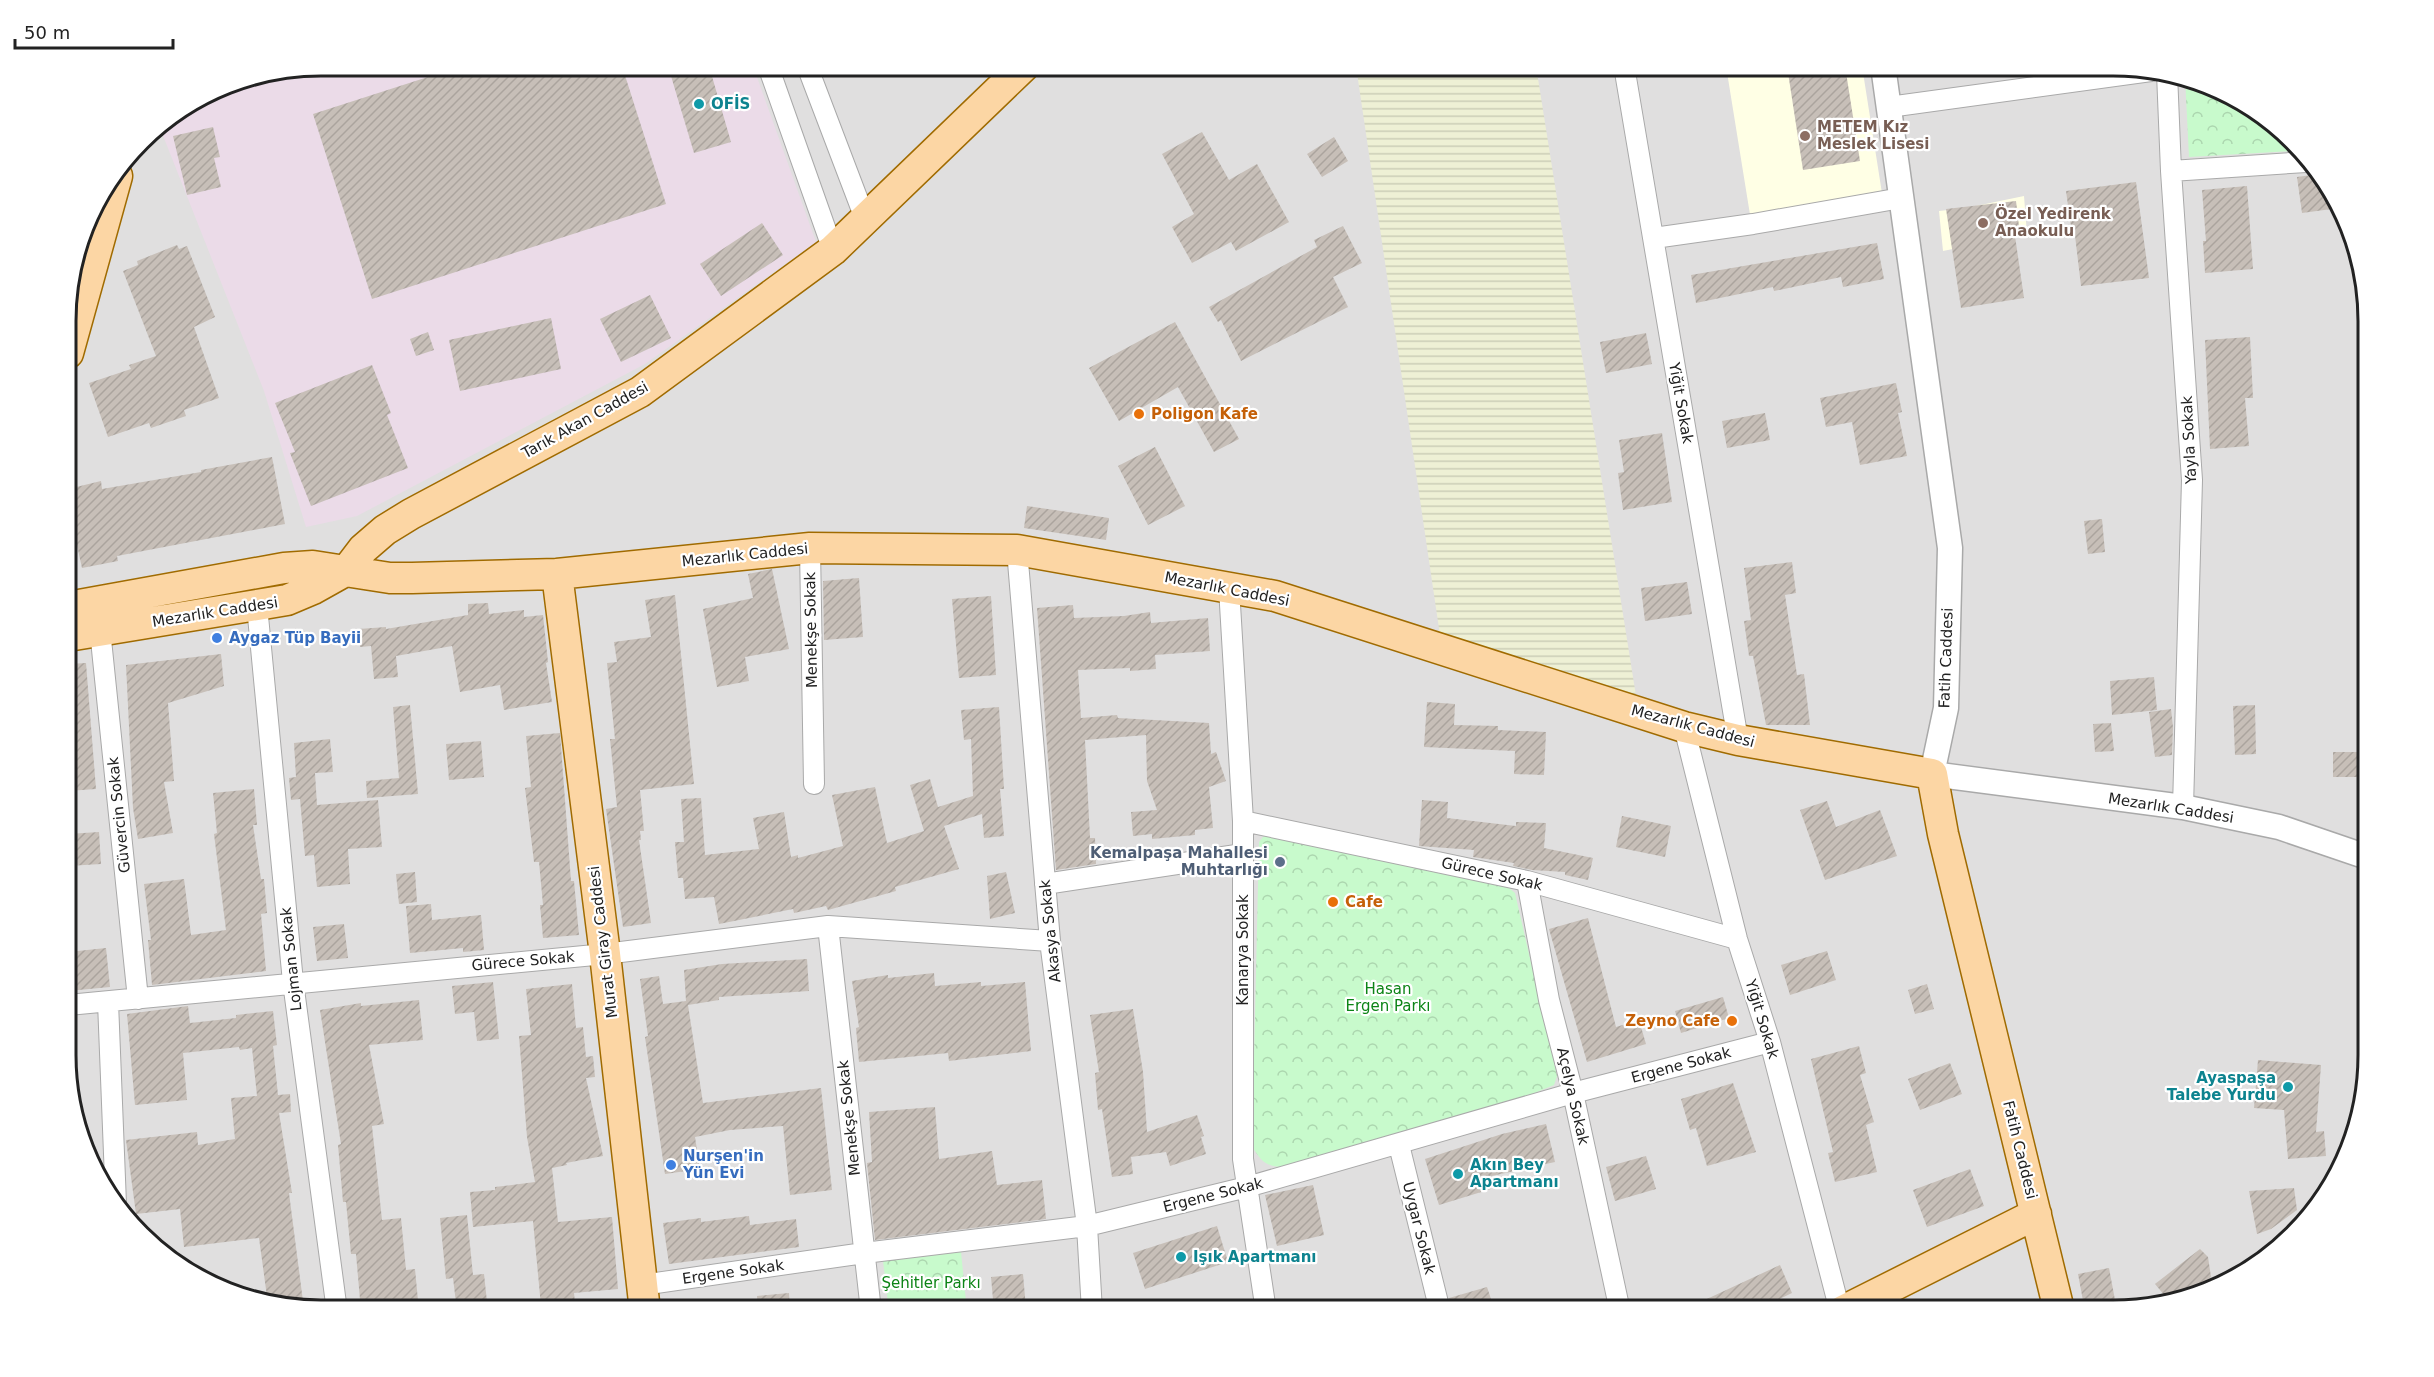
<svg xmlns="http://www.w3.org/2000/svg" width="2434" height="1377" font-family="'DejaVu Sans',sans-serif">
<style>
.residential{fill:#e0dfdf}
.industrial{fill:#ebdbe8}
.education{fill:#ffffe5}
.farmland{fill:url(#farmland-rules)}
.park{fill:url(#park-crowns)}
.building{fill:url(#building-hatch)}
.lines{fill:none;stroke-linecap:round;stroke-linejoin:round}
.minor-casing{stroke:#a9a9a9;stroke-width:22}
.tertiary-casing{stroke:#a9a9a9;stroke-width:27}
.primary-casing{stroke:#a06b00;stroke-width:33}
.minor{stroke:#fff;stroke-width:20}
.tertiary{stroke:#fff;stroke-width:24}
.primary{stroke:#fcd6a4;stroke-width:30}
.culture-dot{fill:#0f9aa8;stroke:#fff;stroke-width:2}
.education-dot{fill:#8d6e63;stroke:#fff;stroke-width:2}
.food-dot{fill:#e8710a;stroke:#fff;stroke-width:2}
.shop-dot{fill:#3f7fe0;stroke:#fff;stroke-width:2}
.service-dot{fill:#5c6f8a;stroke:#fff;stroke-width:2}
.labels{text-anchor:middle;dominant-baseline:central;stroke-width:4.5;stroke-linejoin:round;paint-order:stroke}
.culture-label{font-size:15px;font-weight:bold;fill:#0d838f;stroke:#fff;text-anchor:start}
.education-label{font-size:15px;font-weight:bold;fill:#785e54;stroke:#fff;text-anchor:start}
.street-label{font-size:15px;fill:#222;stroke:#fff}
.food-label{font-size:15px;font-weight:bold;fill:#c56008;stroke:#fff;text-anchor:start}
.shop-label{font-size:15px;font-weight:bold;fill:#366cbe;stroke:#fff;text-anchor:start}
.service-label{font-size:15px;font-weight:bold;fill:#4e5e75;stroke:#fff;text-anchor:end}
.park-label{font-size:15px;fill:#0c8416;stroke:#fff}
.rim{fill:none;stroke:#222;stroke-width:3}
</style>
<defs>
<pattern id="farmland-rules" width="6" height="5" patternUnits="userSpaceOnUse" patternTransform="scale(1.5)"><rect width="6" height="5" fill="#eef0d5"/><path d="M0 2.5h6" fill="none" stroke="#ccceb7"/></pattern>
<pattern id="park-crowns" width="20" height="18" patternUnits="userSpaceOnUse" patternTransform="scale(1.5)"><rect width="20" height="18" fill="#c8facc"/><path d="M2 6a3 3 0 1 1 6 0M12 15a3 3 0 1 1 6 0" fill="none" stroke="#acd6af"/></pattern>
<pattern id="building-hatch" width="6" height="6" patternUnits="userSpaceOnUse" patternTransform="scale(1.5)"><rect width="6" height="6" fill="#c7bfb8"/><path d="M-1 1l2-2M0 6l6-6M5 7l2-2" fill="none" stroke="#aba49e"/></pattern>
</defs>
<rect width="100%" height="100%" fill="#f2efe9"/>
<!-- residential -->
<path class="residential" d="M321,66H2113L2179,75L2240,100L2325,180L2355,240L2367,304V1072L2334,1183L2254,1268L2194,1298L2129,1310L321,1311L256,1302L194,1277L109,1197L68,1089V288L92,208L153,130L224,85Z"/>
<!-- industrial -->
<path class="industrial" d="M321,66H753L816,242L645,364L357,516L306,527L264,391L160,128L161,124L224,85Z"/>
<!-- education -->
<path class="education" d="M1726,66H1862L1884,206L1752,227Z
M2024,196L2027,234L1943,251L1939,211L1966,208Z"/>
<!-- farmland -->
<path class="farmland" d="M1356,66H1536L1636,696L1441,642Z"/>
<!-- park -->
<path class="park" d="M2185,77L2240,100L2294,151L2189,157Z
M1270,834L1509,888L1515,893L1557,1076L1554,1085L1532,1094L1281,1167C1265,1166 1260,1160 1252,1146L1259,842L1263,837Z
M961,1252L967,1311H889L883,1261Z"/>
<!-- building -->
<path class="building" d="M462,66H622L666,204L372,299L313,114Z
M668,66H709L731,142L694,153Z
M1787,66H1845L1860,161L1803,170Z
M213,127L220,157L214,158L221,187L187,195L173,136Z
M1202,132L1229,180L1257,164L1289,222L1236,251L1231,242L1192,263L1172,227L1194,214L1162,154Z
M1334,137L1348,161L1322,177L1307,154Z
M2319,174L2325,180L2339,208L2302,213L2297,177Z
M2136,182L2149,278L2081,286L2074,227H2071L2066,191Z
M2247,186L2253,269L2205,273L2203,241H2206L2202,190Z
M2016,201L2020,235L2015,236L2024,298L1961,308L1946,209Z
M762,223L783,255L721,296L700,264Z
M1343,226L1362,263L1333,277L1348,307L1241,361L1221,320L1218,322L1209,307L1317,247L1314,240Z
M1877,243L1884,279L1843,287L1841,277L1774,291L1773,287L1696,303L1691,275Z
M177,245L179,249L187,246L215,317L194,327L219,398L184,410L186,416L151,428L149,423L108,437L89,383L131,369L129,365L156,356L123,271L138,265L137,261Z
M650,295L671,338L621,362L600,319Z
M551,318L561,369L460,391L449,340Z
M1175,322L1239,439L1214,452L1178,387L1119,421L1089,368Z
M428,332L434,350L416,356L410,339Z
M1646,333L1652,364L1606,373L1600,342Z
M2250,337L2253,398H2245L2249,446L2210,449L2205,340Z
M372,365L391,413L387,415L408,468L311,506L290,453L295,452L275,403Z
M1896,383L1902,412L1898,413L1907,456L1860,465L1852,422L1826,427L1820,398Z
M1765,413L1770,440L1727,448L1722,421Z
M1662,433L1672,502L1623,510L1618,473L1624,472L1619,440Z
M1155,447L1185,506L1148,525L1118,466Z
M272,457L285,524L117,556L118,561L82,568L68,505V489L101,481L102,489L201,472V470Z
M1027,506L1109,518L1106,540L1024,528Z
M2102,519L2105,552L2088,554L2084,521Z
M1792,562L1796,593L1785,595L1797,675L1804,674L1810,725H1766L1753,656H1749L1744,621L1751,620L1744,568Z
M772,569L789,649L745,657L749,681L717,687L703,609L753,598L748,574Z
M859,578L863,637L824,640L823,581Z
M1687,582L1692,614L1645,621L1641,588Z
M675,595L694,784L640,790L644,831H640L641,840H639L651,923L623,927L606,809L617,807L610,739H615L607,663L617,662L614,642L651,637L645,600Z
M991,596L996,675L959,678L952,599Z
M488,603L489,614L524,610V617L543,615L548,662L546,663L552,702L504,710L500,685L460,692L452,646L396,656L398,677L374,679L371,646L360,647L359,629L386,627V629L468,615V604Z
M1073,605L1074,618L1124,616L1150,612L1151,623L1208,618L1210,651L1155,655L1156,669L1130,671V668L1078,670L1081,718L1117,715L1118,718L1209,723L1211,754L1216,752L1226,781L1209,787L1213,828L1195,830V835L1152,839V834L1133,836L1131,812L1157,810L1147,781L1146,735L1085,740L1090,838H1095L1096,864L1056,870L1037,608Z
M221,654L224,686L168,703L174,781L164,782L173,833L138,839L133,808L126,665Z
M86,663L96,789L68,791V664Z
M2154,677L2157,710L2112,715L2110,681Z
M1427,702L1455,704L1454,725L1498,726V730L1546,732L1544,775L1514,774L1515,751L1424,747Z
M410,705L418,794L367,798L366,781L399,778L393,707Z
M2255,705L2256,754L2235,755L2233,706Z
M999,707L1004,789H1000L1004,836L984,838L982,814L944,826L959,869L895,887L896,891L828,910L826,906L794,913L793,909L719,924L714,897L685,899L683,878H678L675,842H684L681,799L701,798L705,855L759,849L753,818L784,812L791,857L798,855V858L843,846L832,795L875,787L887,843L924,831L910,785L930,779L938,807L973,796L971,739L964,740L961,710Z
M2171,709L2173,727L2172,755L2155,757L2149,712Z
M2111,723L2114,751L2095,752L2093,724Z
M560,733L571,881H574L579,935L543,938L540,905H543L539,862H534L525,788L531,787L526,736Z
M330,739L333,772L315,773L317,805L378,800L382,847L348,849L350,884L317,887L314,855L305,856L300,799L291,800L289,778L296,777L294,743Z
M481,741L484,777L449,780L446,744Z
M2333,752H2367V777H2333Z
M254,789L257,825H253L261,879H264L267,913L261,914L266,971L152,985L148,940H151L144,884L184,879L191,935L226,930L214,834L217,833L213,793Z
M1422,800L1448,802L1447,818L1516,826V822L1546,823L1544,848L1593,858L1588,880L1565,875V872L1532,870L1513,866L1514,863L1473,857L1474,850L1419,846Z
M1827,801L1836,827L1880,810L1897,856L1825,880L1800,810Z
M1622,816L1671,826L1665,857L1616,847Z
M99,832L101,864L68,866V834Z
M415,872L417,902L399,904L396,874Z
M1006,872L1015,913L990,919L987,876Z
M431,904L432,920L481,915L484,950L463,952V948L410,953L406,906Z
M1588,918L1616,1027L1639,1020L1646,1044L1587,1062L1549,929Z
M344,924L348,958L317,961L313,927Z
M106,948L110,987L68,991V952Z
M1827,951L1836,980L1790,995L1781,965Z
M807,959L809,991L719,997V1000L688,1005L703,1103L821,1088L832,1190L790,1195L783,1126L730,1130L695,1137L700,1169L665,1174L645,1037L648,1036L640,979L659,976L663,1004L686,1001L684,970L722,964Z
M934,973L935,986L981,982V986L1025,982L1031,1051L949,1061L948,1053L859,1062L856,1028L859,1027L852,981L888,975V978Z
M493,982L499,1039L477,1041L474,1012L455,1014L452,986Z
M572,984L576,1028L583,1027L586,1057L593,1056L595,1077L586,1078L603,1156L566,1163L567,1165L552,1168L558,1222L612,1217L618,1289L574,1293L575,1303L541,1306L533,1221L473,1227L470,1192L495,1190V1187L535,1182L527,1137L519,1036L531,1035L526,989Z
M1927,984L1934,1009L1915,1014L1908,990Z
M1723,997L1729,1018L1681,1033L1675,1011Z
M419,1000L423,1040L369,1045L384,1124L372,1126L382,1220L401,1218L406,1270L415,1269L419,1311H361L356,1254H351L346,1202H343L338,1145L341,1144L320,1010L361,1003V1006Z
M188,1006L190,1023L236,1018V1015L273,1011L277,1045L273,1046L278,1095L290,1094L291,1112L279,1113L292,1193H289L304,1309L268,1304L259,1238L184,1247L180,1209L136,1214L126,1140L197,1132L198,1145L235,1139L231,1098L257,1096L252,1048L240,1050L239,1047L183,1053L187,1100L135,1105L127,1014Z
M1133,1009L1143,1072L1147,1132L1197,1115L1204,1136L1201,1137L1206,1154L1170,1166L1166,1152L1131,1157L1133,1174L1112,1177L1102,1109L1098,1110L1095,1073L1099,1072L1090,1015Z
M1859,1046L1866,1073L1860,1075L1874,1122L1866,1125L1877,1172L1835,1182L1828,1153L1833,1152L1811,1059Z
M2258,1060L2321,1065L2316,1132L2324,1131L2326,1156L2288,1159L2284,1110L2254,1108Z
M1950,1063L1962,1094L1920,1110L1908,1079Z
M1733,1083L1756,1152L1707,1166L1696,1128L1690,1130L1681,1099Z
M935,1107L939,1159L992,1151L997,1185L1042,1180L1046,1219L875,1240L867,1163L872,1162L869,1112Z
M1546,1124L1555,1162L1487,1177L1491,1189L1439,1205L1425,1159L1502,1134Z
M1646,1156L1656,1189L1615,1201L1606,1167Z
M1970,1169L1984,1206L1927,1227L1913,1190Z
M1313,1185L1324,1235L1277,1246L1265,1195Z
M2294,1188L2297,1210L2271,1229L2257,1234L2249,1191Z
M467,1215L473,1275L484,1274L488,1311H457L453,1278L446,1279L440,1218Z
M749,1216L750,1225L796,1219L799,1247L669,1264L663,1223L701,1218V1222Z
M1217,1226L1228,1262L1145,1289L1133,1253Z
M2200,1249L2208,1257L2211,1277L2183,1300L2170,1302L2155,1284Z
M1780,1265L1792,1293L1754,1311H1681Z
M2109,1268L2115,1300L2084,1306L2078,1274Z
M1023,1274L1026,1308L994,1311L991,1277Z
M1487,1287L1495,1311H1452L1449,1298Z
M789,1293L790,1311H758L757,1296Z"/>
<g class="lines">
<!-- minor casing -->
<g class="minor-casing">
<path id="minor" d="M768,66L833,250
M807,66L866,221
M1624,66L1738,740
M2167,73L2171,171L2192,480L2183,807
M1889,107L2151,71
M2171,171L2306,162
M1654,238L1753,224L1901,198
M810,548L814,784
M1017,550L1050,941L1087,1226L1092,1311
M1229,588L1243,821V1159L1266,1311
M257,606L293,982L337,1311
M100,630L138,999
M1684,727L1737,939L1770,1042L1840,1311
M1243,821L1527,881L1737,939
M1527,881L1549,1000L1573,1093L1620,1311
M1045,884L1243,854
M828,926L871,1311
M108,1002L116,1204
M68,1005L605,954L828,926L1050,941
M1399,1145L1440,1311
M642,1285L864,1253L1087,1226L1247,1187L1573,1093L1770,1042"/>
</g>
<!-- tertiary casing -->
<g class="tertiary-casing">
<path id="tertiary" d="M1883,66L1950,548L1946,708L1932,774L2183,807L2279,827L2367,857"/>
</g>
<!-- primary casing -->
<g class="primary-casing">
<path id="primary" d="M68,353L117,176
M557,574L605,954L645,1311
M68,607L284,568L313,566L390,578H412L557,574L810,548L1017,550L1275,596L1684,727L1738,740L1932,774L1943,834L2059,1310
M68,636L287,600L313,589L347,570L363,549L385,530L411,514L640,392L833,250L1024,66
M1843,1311L2036,1214"/>
</g>
<!-- minor -->
<use href="#minor" class="minor"/>
<!-- tertiary -->
<use href="#tertiary" class="tertiary"/>
<!-- primary -->
<use href="#primary" class="primary"/>
</g>
<!-- markers -->
<g class="culture-dot">
<circle cx="699" cy="104" r="6"/>
<circle cx="2288" cy="1087" r="6"/>
<circle cx="1458" cy="1174" r="6"/>
<circle cx="1181" cy="1257" r="6"/>
</g>
<g class="education-dot">
<circle cx="1805" cy="136" r="6"/>
<circle cx="1983" cy="223" r="6"/>
</g>
<g class="food-dot">
<circle cx="1139" cy="414" r="6"/>
<circle cx="1333" cy="902" r="6"/>
<circle cx="1732" cy="1021" r="6"/>
</g>
<g class="shop-dot">
<circle cx="217" cy="638" r="6"/>
<circle cx="671" cy="1165" r="6"/>
</g>
<circle class="service-dot" cx="1280" cy="862" r="6"/>
<g class="labels">
<!-- culture labels -->
<g class="culture-label">
<text x="711" y="104">OFİS</text>
<text x="2276" y="1078" text-anchor="end">Ayaspaşa<tspan x="2276" dy="17">Talebe Yurdu</tspan></text>
<text x="1470" y="1165">Akın Bey<tspan x="1470" dy="17">Apartmanı</tspan></text>
<text x="1193" y="1257">Işık Apartmanı</text>
</g>
<!-- education labels -->
<g class="education-label">
<text x="1817" y="127">METEM Kız<tspan x="1817" dy="17">Meslek Lisesi</tspan></text>
<text x="1995" y="214">Özel Yedirenk<tspan x="1995" dy="17">Anaokulu</tspan></text>
</g>
<!-- street labels -->
<g class="street-label">
<text transform="translate(1681 403) rotate(80)">Yiğit Sokak</text>
<text transform="translate(585 420) rotate(-29)">Tarık Akan Caddesi</text>
<text transform="translate(2189 440) rotate(-93)">Yayla Sokak</text>
<text transform="translate(745 555) rotate(-6)">Mezarlık Caddesi</text>
<text transform="translate(1227 589) rotate(11)">Mezarlık Caddesi</text>
<text transform="translate(215 612) rotate(-9)">Mezarlık Caddesi</text>
<text transform="translate(811 630) rotate(-91)">Menekşe Sokak</text>
<text transform="translate(1946 658) rotate(-88)">Fatih Caddesi</text>
<text transform="translate(1693 726) rotate(15)">Mezarlık Caddesi</text>
<text transform="translate(2171 808) rotate(9)">Mezarlık Caddesi</text>
<text transform="translate(119 815) rotate(-96)">Güvercin Sokak</text>
<text transform="translate(1492 874) rotate(13)">Gürece Sokak</text>
<text transform="translate(1050 931) rotate(-96)">Akasya Sokak</text>
<text transform="translate(603 942) rotate(-97)">Murat Giray Caddesi</text>
<text transform="translate(1243 950) rotate(-90)">Kanarya Sokak</text>
<text transform="translate(291 959) rotate(-96)">Lojman Sokak</text>
<text transform="translate(523 961) rotate(-5)">Gürece Sokak</text>
<text transform="translate(1762 1019) rotate(73)">Yiğit Sokak</text>
<text transform="translate(1681 1065) rotate(-15)">Ergene Sokak</text>
<text transform="translate(1573 1096) rotate(77)">Açelya Sokak</text>
<text transform="translate(849 1118) rotate(-96)">Menekşe Sokak</text>
<text transform="translate(2020 1150) rotate(76)">Fatih Caddesi</text>
<text transform="translate(1213 1195) rotate(-14)">Ergene Sokak</text>
<text transform="translate(1419 1228) rotate(76)">Uygar Sokak</text>
<text transform="translate(733 1272) rotate(-8)">Ergene Sokak</text>
</g>
<!-- food labels -->
<g class="food-label">
<text x="1151" y="414">Poligon Kafe</text>
<text x="1345" y="902">Cafe</text>
<text x="1720" y="1021" text-anchor="end">Zeyno Cafe</text>
</g>
<!-- shop labels -->
<g class="shop-label">
<text x="229" y="638">Aygaz Tüp Bayii</text>
<text x="683" y="1156">Nurşen'in<tspan x="683" dy="17">Yün Evi</tspan></text>
</g>
<!-- service labels -->
<g class="service-label">
<text x="1268" y="853">Kemalpaşa Mahallesi<tspan x="1268" dy="17">Muhtarlığı</tspan></text>
</g>
<!-- park labels -->
<g class="park-label">
<text x="1388" y="989">Hasan<tspan x="1388" dy="17">Ergen Parkı</tspan></text>
<text x="931" y="1283">Şehitler Parkı</text>
</g>
</g>
<!-- crop -->
<path d="M0 0H2434V1377H0ZM321 76H2113A245 245 0 0 1 2358 321V1055A245 245 0 0 1 2113 1300H321A245 245 0 0 1 76 1055V321A245 245 0 0 1 321 76Z" fill="#fff" fill-rule="evenodd"/>
<path class="rim" d="M321 76H2113A245 245 0 0 1 2358 321V1055A245 245 0 0 1 2113 1300H321A245 245 0 0 1 76 1055V321A245 245 0 0 1 321 76Z"/>
<!-- scale -->
<path d="M15 39v9h158v-9" fill="none" stroke="#222222" stroke-width="3"/>
<text x="24" y="39" font-size="18" fill="#222222" stroke="#ffffff" stroke-width="4.5" paint-order="stroke">50 m</text>
</svg>
